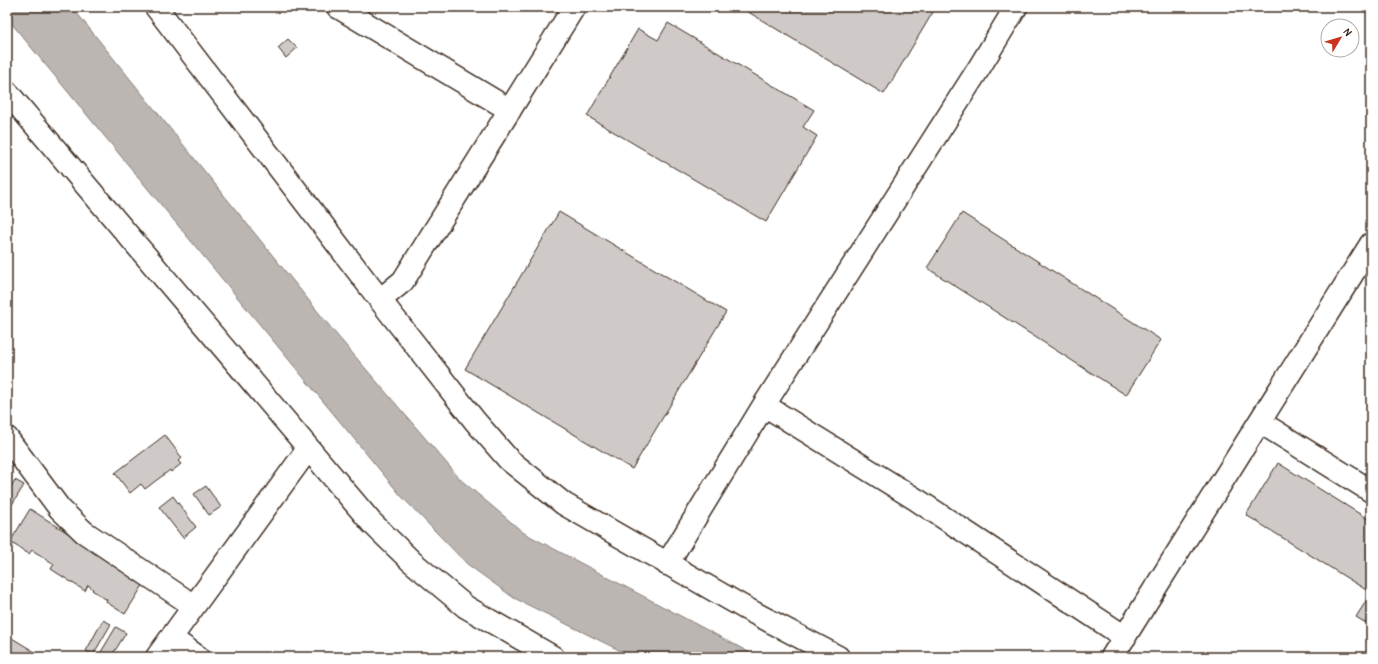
<svg xmlns="http://www.w3.org/2000/svg" width="1378" height="664" font-family="'Patrick Hand',sans-serif">
<style>
.water{fill:#bcb6b3;stroke:#887e77}
.building{fill:#cfcac7;stroke:#3b2a1e}
.lines{fill:none;stroke-linecap:round;stroke-linejoin:round}
.minor-casing{stroke:#3b2a1e;stroke-width:25}
.minor{stroke:#fff;stroke-width:22}
</style>
<rect width="100%" height="100%" fill="#fff"/>
<filter id="ink" filterUnits="userSpaceOnUse"><feTurbulence type="fractalNoise" baseFrequency=".025" numOctaves="2"/><feDisplacementMap in="SourceGraphic" scale="8" xChannelSelector="R" yChannelSelector="G"/><feConvolveMatrix kernelMatrix="1 2 1 2 8 2 1 2 1" color-interpolation-filters="sRGB"/></filter>
<g filter="url(#ink)">
<!-- water -->
<path class="water" d="M7,7H72L336,334L461,480L524,533L758,657H633L514,598L467,564L402,497L7,18Z"/>
<!-- building -->
<path class="building" d="M740,7H936L884,94Z
M668,23L814,110L803,127L817,136L766,222L587,116L638,29L658,40Z
M288,39L297,48L286,58L278,48Z
M559,212L726,312L632,469L465,369Z
M962,213L1161,340L1126,395L927,268Z
M165,435L182,458L178,461L181,464L171,472L170,470L145,489L141,484L130,493L115,473Z
M1278,463L1371,521V626L1356,617L1371,593L1246,515Z
M15,480L24,485L7,513V493Z
M206,486L221,507L209,515L194,494Z
M173,496L196,527L183,538L159,507Z
M30,509L145,582L125,614L106,602L107,600L92,590L93,589L88,585L85,591L51,569L54,564L32,550L29,554L10,542Z
M103,620L111,624L93,655L86,651Z
M116,627L126,633L111,657H98Z
M7,635L43,657H7Z"/>
<g class="lines">
<!-- minor casing -->
<g class="minor-casing">
<path id="minor" d="M156,7L380,300L475,421L509,460L564,504L745,608L838,657
M338,7L510,110
M7,92L371,522L411,561L466,607L553,657
M380,300L403,281L574,7
M764,405L917,500L1125,637
M1260,422L1371,491
M7,438L60,509L84,532L194,606
M667,564L764,405L979,68L1016,7
M171,638L198,657
M157,657L308,449
M1112,657L1371,244"/>
</g>
<!-- minor -->
<use href="#minor" class="minor"/>
</g>
</g>
<!-- margin -->
<rect width="1378" height="664" fill="none" stroke="#fff" stroke-width="24"/>
<rect x="12" y="12" width="1354" height="640" fill="none" stroke="#3b2a1e" stroke-width="1.5" filter="url(#ink)"/>
<!-- north arrow -->
<g transform="translate(1340 38) rotate(52)"><circle r="19" fill="#ffffff" stroke="#b1aaa5"/>
<path d="M0-3L7 15L0 10L-7 15Z" fill="#c8321e"/>
<text y="-6" font-size="11" font-weight="bold" text-anchor="middle" fill="#3b2a1e">N</text>
</g>
</svg>
